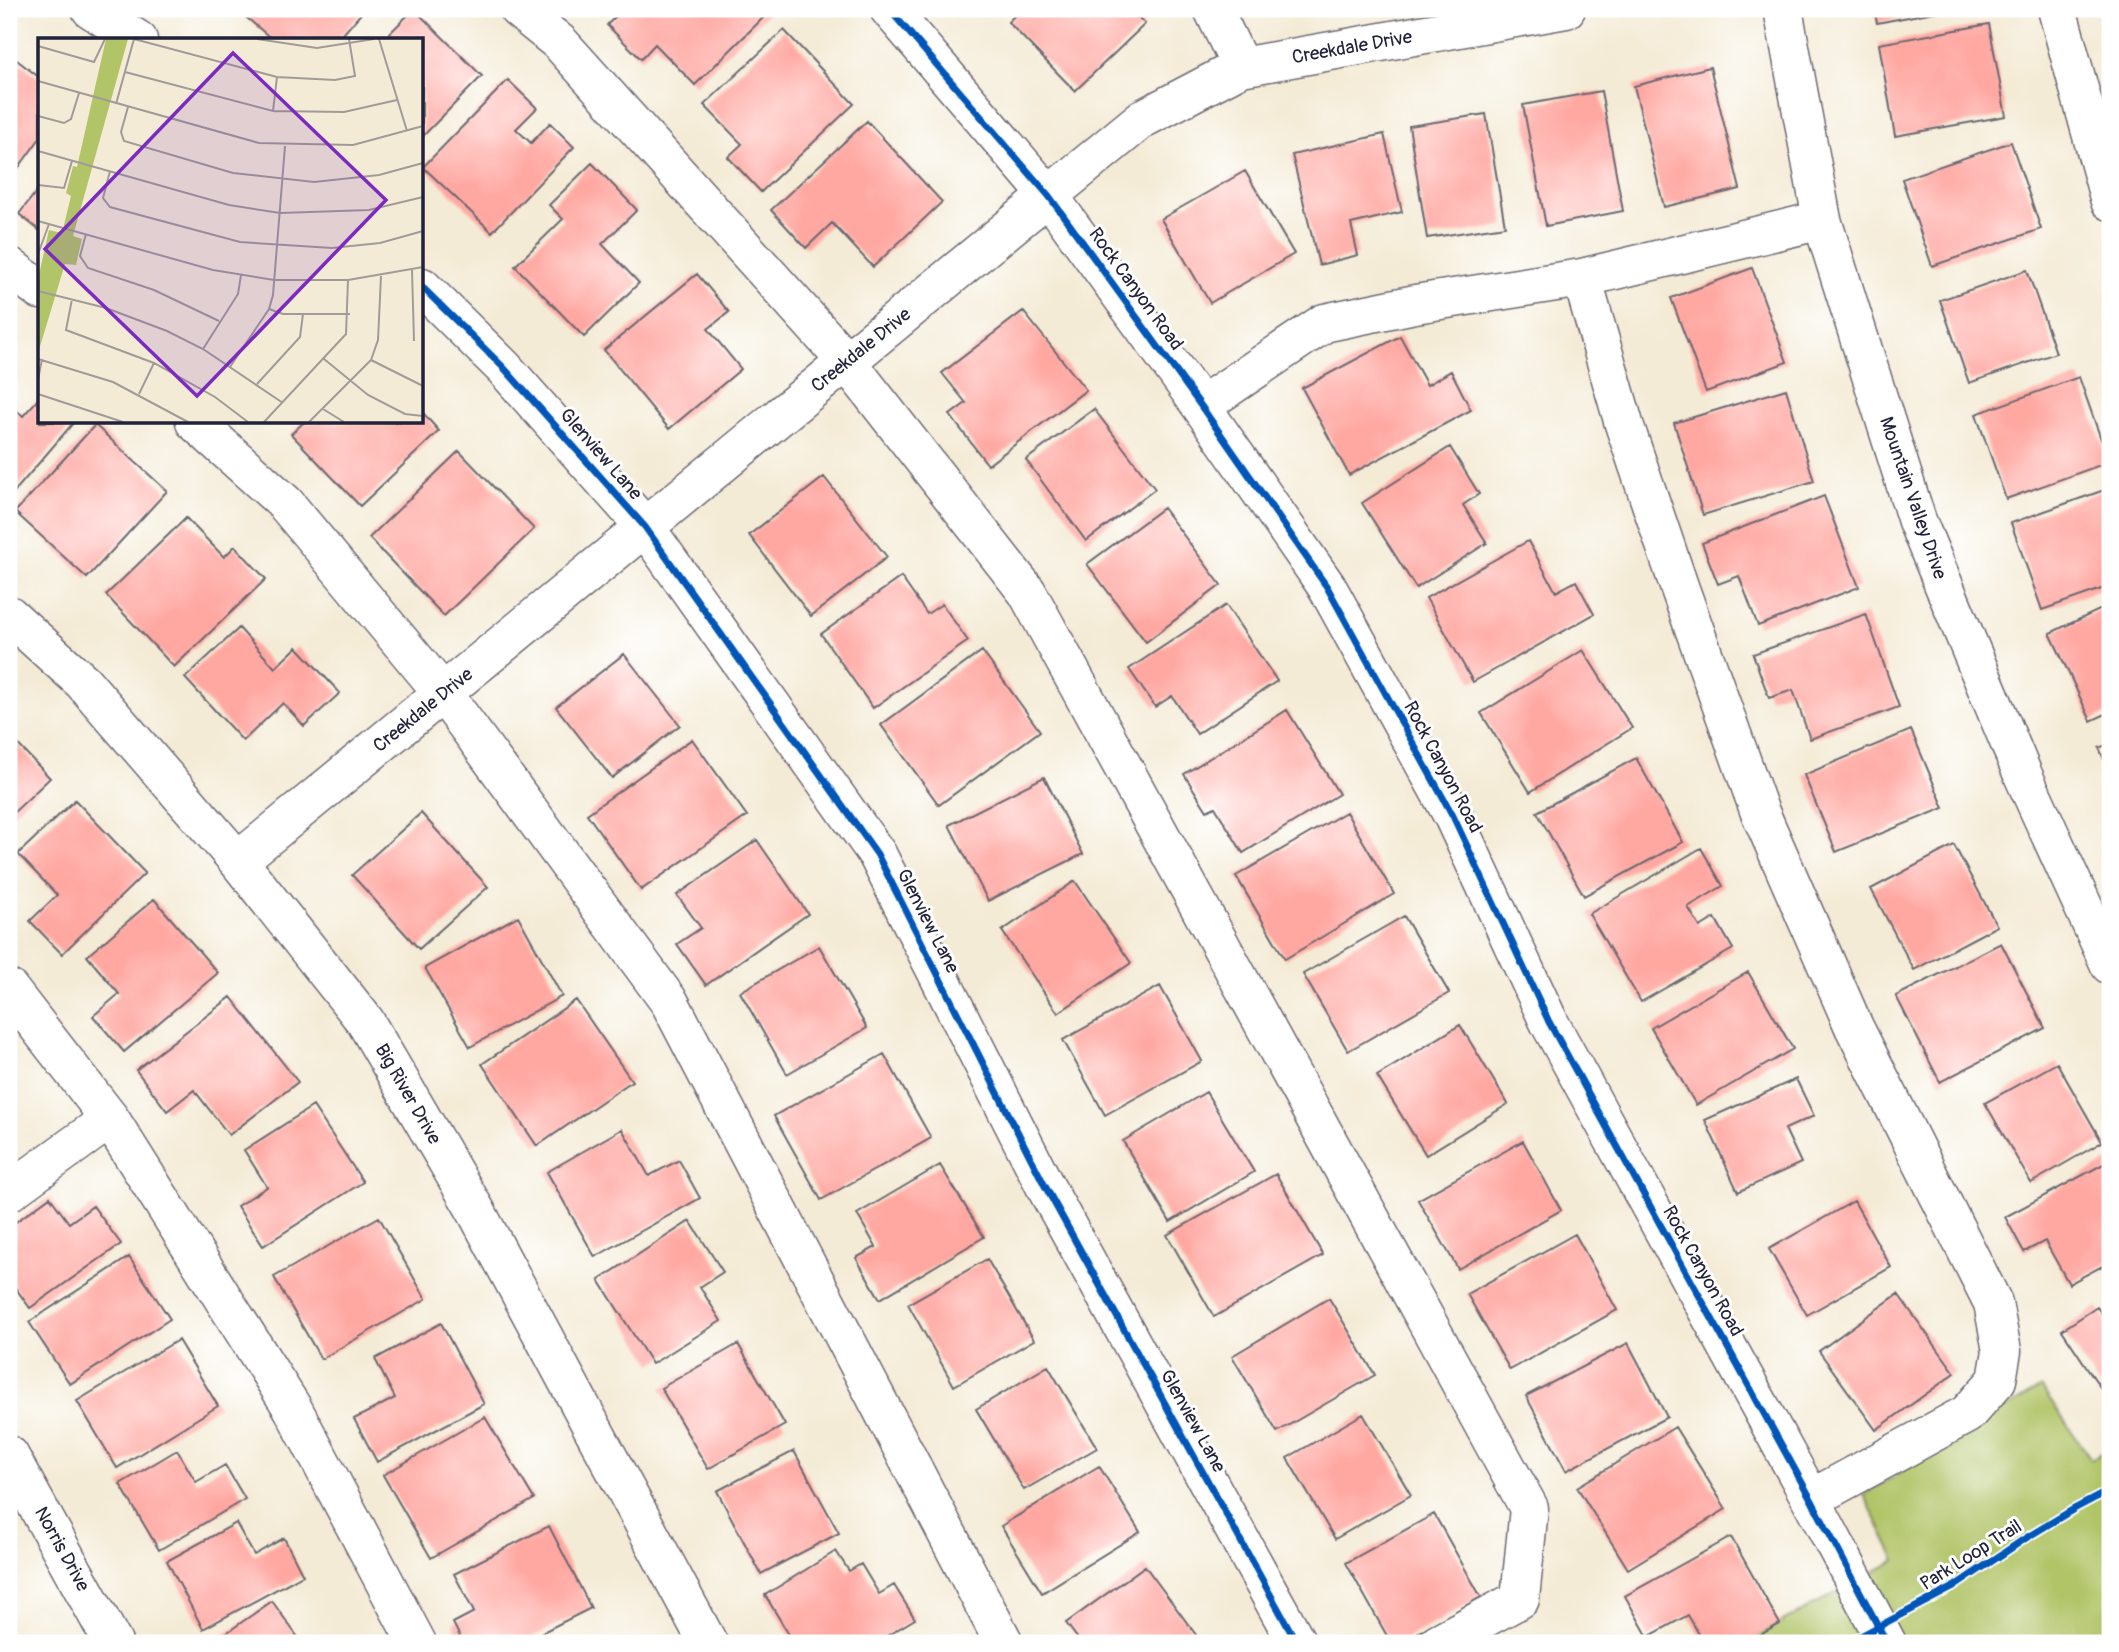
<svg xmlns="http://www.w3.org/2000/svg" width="2119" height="1652" font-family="Pangolin,sans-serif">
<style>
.green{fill:#b1c467;stroke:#6a7351;stroke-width:2}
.building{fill:#ffa8a2}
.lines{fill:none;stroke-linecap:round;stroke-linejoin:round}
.minor-casing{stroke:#6c6871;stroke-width:41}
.minor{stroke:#fff;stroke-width:38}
.cycleway-casing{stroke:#fff;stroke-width:11}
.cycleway{stroke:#0057b8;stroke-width:7}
.labels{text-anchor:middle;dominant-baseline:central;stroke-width:6;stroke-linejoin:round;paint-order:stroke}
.street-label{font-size:19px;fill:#22223b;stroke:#fff}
.inset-road{fill:none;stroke:#a09b98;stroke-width:2}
.view{fill:#7b2cbf;fill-opacity:0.15;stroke:#7b2cbf;stroke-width:3.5}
.inset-edge{fill:none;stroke:#22223b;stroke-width:3.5}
</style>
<rect width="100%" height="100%" fill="#fff"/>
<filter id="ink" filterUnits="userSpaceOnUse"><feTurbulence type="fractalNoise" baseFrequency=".0143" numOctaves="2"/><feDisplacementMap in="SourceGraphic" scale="14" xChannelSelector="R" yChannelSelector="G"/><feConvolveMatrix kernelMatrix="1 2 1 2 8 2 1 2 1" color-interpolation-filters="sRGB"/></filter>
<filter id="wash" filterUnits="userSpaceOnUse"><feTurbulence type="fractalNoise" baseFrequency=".00686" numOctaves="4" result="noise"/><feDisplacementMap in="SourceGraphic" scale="28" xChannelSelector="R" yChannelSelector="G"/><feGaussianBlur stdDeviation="1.57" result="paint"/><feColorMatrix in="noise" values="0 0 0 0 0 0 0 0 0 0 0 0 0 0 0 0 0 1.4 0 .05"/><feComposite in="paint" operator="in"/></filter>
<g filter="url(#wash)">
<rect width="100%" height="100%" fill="#f4ebd6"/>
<!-- green -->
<path class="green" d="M2041,1387L2091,1459L2110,1449V1643H1939L1936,1637L1926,1643H1744L1896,1560L1864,1495Z"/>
<g id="blocks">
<!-- building -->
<path class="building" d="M243,9H365L338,40H273L240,12Z
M414,9L482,76L422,137V40H383Z
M623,9H765L769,12L695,85L655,44L641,59L607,25Z
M1021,9H1130L1145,24L1075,91L1008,22Z
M1874,9H1945V10L1877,23Z
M1989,24L2006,116L1895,136L1879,44Z
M784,30L854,104L761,192L728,157L742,144L704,105Z
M9,54L40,78V138L9,181Z
M1710,67L1740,189L1664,207L1634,86Z
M508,80L537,108L516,129L531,143L550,123L574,147L492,232L423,167Z
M1601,91L1623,211L1546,226L1523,105Z
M1486,114L1505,226L1427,238L1409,126Z
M867,121L942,202L873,267L832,223L806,248L771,210Z
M1384,134L1402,212L1351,224L1358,255L1319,265L1292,155Z
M2011,142L2041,229L1932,266L1902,179Z
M592,163L637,210L602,244L639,283L584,337L515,266L563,219L549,205Z
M1245,171L1294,254L1210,303L1161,219Z
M40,187V231L19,214Z
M1752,268L1787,362L1706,392L1671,298Z
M2027,270L2056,353L1969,383L1940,300Z
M697,274L729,312L708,329L741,369L669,429L604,350Z
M1023,311L1086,390L988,465L950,415L966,403L942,373Z
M1400,336L1427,385L1451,371L1471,410L1349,475L1302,388Z
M2079,377L2109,462L2006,499L1976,414Z
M1786,389L1814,481L1703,515L1674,423Z
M40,397V422H74L9,498V404L23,416Z
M1094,409L1155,489L1086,541L1026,460Z
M422,412L439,431L360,506L291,434L304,422H422Z
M95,425L167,491L87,578L15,512Z
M1450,447L1479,494L1463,505L1487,543L1416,588L1362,503Z
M459,451L534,529L444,616L369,538Z
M824,477L887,557L811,616L749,535Z
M2110,488V586L2042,610L2011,523Z
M1824,496L1859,587L1758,626L1739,576L1718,584L1702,543Z
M1163,508L1221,585L1146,642L1087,564Z
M186,518L224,557L235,546L266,579L174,667L106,595Z
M1528,541L1556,592L1576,581L1594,614L1473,682L1426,598Z
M901,577L927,614L942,604L968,641L873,708L821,634Z
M1226,605L1277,681L1197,734L1172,696L1155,707L1129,669Z
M2110,605V712L2091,721L2050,633Z
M1866,614L1899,707L1810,739L1793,690L1769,698L1753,654Z
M239,628L275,668L297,647L340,693L304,726L283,703L243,741L185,678Z
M1583,650L1632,728L1530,792L1481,713Z
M982,651L1040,731L939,805L881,725Z
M624,654L680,725L612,778L556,707Z
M1287,710L1339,794L1243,853L1215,807L1207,811L1184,774Z
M1911,730L1944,808L1836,852L1804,775Z
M9,735L50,778L9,817Z
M692,739L747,816L641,890L587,814Z
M2110,743V773L2099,748Z
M1636,758L1683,842L1584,896L1537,812Z
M1044,777L1083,854L988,901L949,825Z
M75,800L145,873L62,954L30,921L57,895L18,854Z
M1346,812L1394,894L1285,959L1236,876Z
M421,813L488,887L419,949L352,875Z
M757,840L808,914L706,985L677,944L701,928L677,895Z
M1954,845L1997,926L1914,970L1871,889Z
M1701,848L1723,886L1688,907L1700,927L1715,918L1733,949L1641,1002L1589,914Z
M1075,881L1131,963L1058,1013L1002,931Z
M154,899L218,973L124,1052L93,1016L119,994L87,956Z
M518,916L562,996L470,1047L425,968Z
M1404,916L1449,993L1348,1051L1303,974Z
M2001,943L2045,1028L1940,1082L1896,996Z
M819,946L867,1028L787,1074L740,992Z
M1748,972L1793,1049L1696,1105L1651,1028Z
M1160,986L1202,1061L1105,1115L1063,1040Z
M231,997L298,1082L229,1135L194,1090L167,1111L136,1070Z
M576,1000L632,1081L537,1146L482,1064Z
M1460,1025L1508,1104L1426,1155L1377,1076Z
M884,1054L931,1138L821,1200L774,1116Z
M2057,1063L2102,1142L2031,1183L1985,1103Z
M1796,1079L1814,1116L1785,1129L1801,1163L1738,1192L1705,1120Z
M1206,1092L1254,1172L1170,1222L1123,1141Z
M313,1106L363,1182L263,1246L237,1206L267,1187L244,1150Z
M622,1129L649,1176L679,1160L700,1198L595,1257L547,1172Z
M9,1141L17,1150L9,1157Z
M1523,1141L1561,1210L1458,1269L1418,1200Z
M2109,1161L2110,1262L2069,1284L2045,1241L2024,1252L2005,1217Z
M940,1165L984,1237L880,1299L856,1258L876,1247L857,1214Z
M1276,1174L1323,1255L1214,1317L1167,1235Z
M50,1197L69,1223L93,1206L121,1244L30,1308L9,1279V1227Z
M1854,1201L1891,1267L1807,1315L1769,1249Z
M379,1217L426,1299L321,1359L274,1277Z
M690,1221L723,1272L700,1287L721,1321L652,1364L599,1280Z
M1575,1234L1617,1310L1510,1370L1467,1294Z
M129,1257L170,1319L70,1384L29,1322Z
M987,1259L1034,1340L954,1386L908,1304Z
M1898,1294L1955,1373L1876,1430L1819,1351Z
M1329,1298L1375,1375L1277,1432L1232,1356Z
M2097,1307L2108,1323L2110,1321V1402L2062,1330Z
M441,1323L484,1404L377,1462L354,1419L395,1398L375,1359Z
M178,1340L218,1406L117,1468L77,1401Z
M1628,1343L1667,1417L1566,1471L1526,1396Z
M738,1344L785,1425L708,1469L661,1388Z
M1048,1366L1097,1448L1024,1490L976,1409Z
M1363,1414L1411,1495L1335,1539L1287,1458Z
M485,1417L534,1499L431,1558L383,1475Z
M1675,1427L1726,1509L1628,1569L1577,1487Z
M177,1450L196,1482L225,1465L245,1499L159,1550L120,1484Z
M794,1451L839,1533L761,1574L717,1491Z
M1099,1466L1140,1532L1042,1593L1001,1526Z
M1434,1514L1481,1597L1399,1643H1391L1346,1563Z
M236,1523L254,1555L284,1538L303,1575L203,1629L167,1561Z
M549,1526L591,1608L521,1643H463L453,1623L474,1612L454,1574Z
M1731,1537L1780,1624L1745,1643H1704L1688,1615L1648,1637L1625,1596Z
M836,1551L849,1571L861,1564L879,1594L894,1585L915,1619L875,1643H794L765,1595Z
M1145,1566L1202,1643H1081L1066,1623Z
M272,1601L302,1643H212Z"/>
</g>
</g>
<g filter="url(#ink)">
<use href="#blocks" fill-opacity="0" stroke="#6c6871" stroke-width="2"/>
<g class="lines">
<!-- minor casing -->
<g class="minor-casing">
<path id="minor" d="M91,9L138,40
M518,9L560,43L847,362L1027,592L1529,1508L1520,1599L1438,1643
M889,9L1049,196L1201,406L1327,587L1453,816L1549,1022L1811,1499L1887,1643
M1213,9L1241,67
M1783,9L1822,220L1917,521L2023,775L2110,965
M2057,9L2110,201
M9,266L40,290
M1582,278L1624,424L1680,589L1759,810L1854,1027L1993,1303L2002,1351L1997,1380L1967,1414L1811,1499
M422,287L504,368L645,527L877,854L1045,1186L1297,1643
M1201,406L1324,323L1415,304L1582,278L1822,220
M195,422L285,503L443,693L670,1003L1004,1643
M9,615L83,682L238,861L365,1021L476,1211L708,1643
M238,861L1142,119L1241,67L1566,9
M9,989L110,1119
M9,1192L110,1119L293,1409L417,1643
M9,1455L113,1643"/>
</g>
<!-- minor -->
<use href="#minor" class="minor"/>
<!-- cycleway casing -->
<g class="cycleway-casing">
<path id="cycleway" d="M889,9L1049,196L1201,406L1327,587L1453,816L1549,1022L1811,1499L1887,1643
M422,287L504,368L645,527L877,854L1045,1186L1297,1643
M1847,1643L1952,1588L2026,1538L2074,1509L2110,1490"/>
</g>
<!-- cycleway -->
<use href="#cycleway" class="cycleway"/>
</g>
</g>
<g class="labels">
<!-- street labels -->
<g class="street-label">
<text transform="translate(1352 47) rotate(-10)">Creekdale Drive</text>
<text transform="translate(1136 289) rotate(54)">Rock Canyon Road</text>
<text transform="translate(861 350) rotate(-39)">Creekdale Drive</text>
<text transform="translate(601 454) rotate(49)">Glenview Lane</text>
<text transform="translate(1913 498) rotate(71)">Mountain Valley Drive</text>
<text transform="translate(423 710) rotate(-39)">Creekdale Drive</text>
<text transform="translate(1443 767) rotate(62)">Rock Canyon Road</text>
<text transform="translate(928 921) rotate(63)">Glenview Lane</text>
<text transform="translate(408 1094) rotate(60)">Big River Drive</text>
<text transform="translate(1703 1271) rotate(61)">Rock Canyon Road</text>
<text transform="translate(1193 1421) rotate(61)">Glenview Lane</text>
<text transform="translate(62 1549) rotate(61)">Norris Drive</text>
<text transform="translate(1971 1555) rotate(-32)">Park Loop Trail</text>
</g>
</g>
<!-- overview -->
<g transform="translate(38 38)">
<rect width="385" height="385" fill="#f4ebd6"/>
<path d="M68,1H90L35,198L44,201L38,227L27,226L0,315V241L11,192L24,195L33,158L28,155L35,128L39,129Z" fill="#b1c467"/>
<path class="inset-road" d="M96,1L239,39L297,42L317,38L311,1M219,1L279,10L336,1M341,1L369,93M0,8L56,24L67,1M87,34L235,73L239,39M0,43L221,105L315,107L385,88M78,66L96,1M90,69L83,94L86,103L195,135L276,144L341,137L385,125M235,73L306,74L359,62M0,78L26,85L33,81L41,55M0,113L191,167L242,175L331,172L385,159M72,133L65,160L72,169L202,204L294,210L342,205L385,193M0,147L26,150L34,123M0,183L175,232L236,242H310L385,229M48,196L42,218L50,230L116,252L181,283M0,216L11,186M374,232L376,303M0,253L68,270L129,293L165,311L245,365M34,261L28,292L116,325L177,359L210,384M231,271L245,276H312M165,311L200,256L203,237M0,321L75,344L150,384M286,321L330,357L367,376L385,378M333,322L385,348M192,329L231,271L235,257L247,108M0,342L4,321M219,346L262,299L265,276M0,356L85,384M101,356L116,325M285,371L306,384M226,384L308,296L310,242M271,384L333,322L340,302L343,238"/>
<path class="view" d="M195,15L348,162L159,358L7,211Z"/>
<rect width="385" height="385" class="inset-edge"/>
</g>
<!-- margin -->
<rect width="2119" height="1652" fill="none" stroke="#fff" stroke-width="35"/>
</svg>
